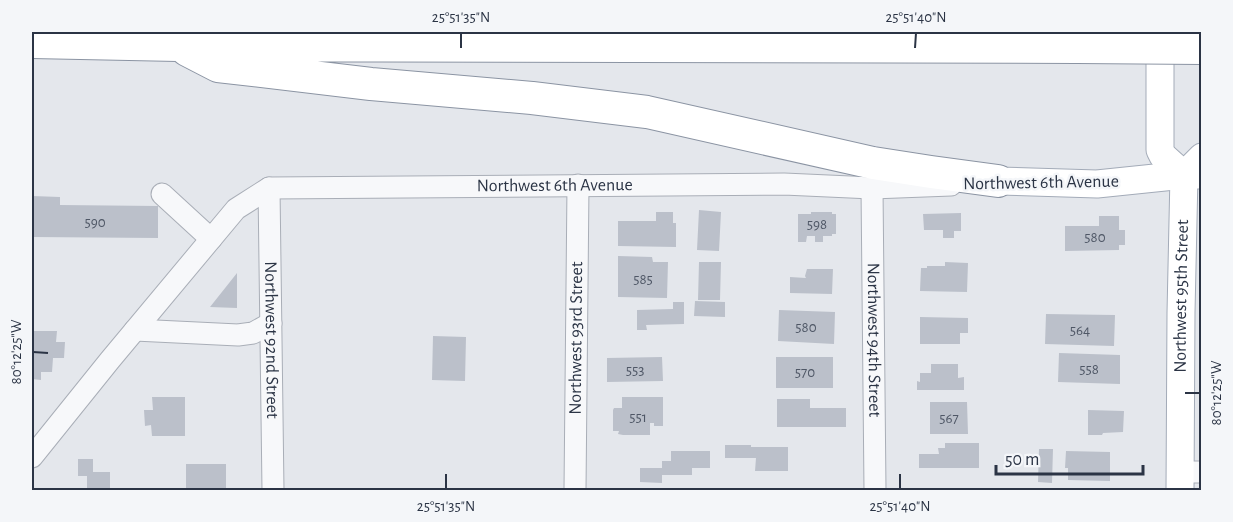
<svg xmlns="http://www.w3.org/2000/svg" width="1233" height="522" font-family="'Alegreya Sans',sans-serif">
<style>
.building{fill:#bbc0ca}
.lines{fill:none;stroke-linecap:round;stroke-linejoin:round}
.minor-casing{stroke:#a9aeb7;stroke-width:23}
.major-casing{stroke:#a3abb8;stroke-width:29}
.highway-casing{stroke:#8b94a3;stroke-width:34}
.minor{stroke:#f7f8fa;stroke-width:21}
.major{stroke:#fff;stroke-width:27}
.highway{stroke:#fff;stroke-width:32}
.highway-bridge-casing{stroke:#8b94a3;stroke-width:34;stroke-linecap:butt}
.highway-bridge{stroke:#fff;stroke-width:32}
.ticks{fill:none;stroke:#2b3445;stroke-width:2}
.labels{text-anchor:middle;dominant-baseline:central;stroke-width:5;stroke-linejoin:round;paint-order:stroke}
.number-label{font-size:15px;fill:#4f5766}
.street-label{font-size:18px;fill:#2b3445;stroke:#f4f6f9}
.neatline{fill:none;stroke:#2b3445;stroke-width:2}
.ticks-label{font-size:15px;text-anchor:middle;fill:#2b3445}
</style>
<rect width="100%" height="100%" fill="#e4e7ec"/>
<!-- building -->
<path class="building" d="M32,196L60,197V205L158,206V238L32,237Z
M699,210L721,212L719,251L697,250Z
M656,212H673V223H676V247L618,246V221H656Z
M811,212H832V214H836V234H832V236H823V242H815V236H807L806,242H798V214H811Z
M961,213V231H954V238H943V230H924L923,214Z
M1099,216H1119V230H1125V245H1119V250L1065,251V226H1099Z
M618,256L652,257L653,262H668L667,298L618,297Z
M699,262H721L720,300H698Z
M945,262L968,263L967,292L920,291L921,268H927V266H945Z
M807,269H833L832,294L790,293V277L806,278L805,276Z
M237,273V308L210,307Z
M695,301L725,302V317L694,316Z
M673,302H684V324L646,325L647,330H637V310L673,309Z
M779,310L835,312L834,344L778,341Z
M1046,314L1115,315L1114,346L1045,344Z
M920,317L968,318V333H960V344H920Z
M33,331H57L56,342H65L64,358H53L52,372H41V380L32,379V342H33Z
M433,336L466,337L465,381L432,380Z
M1059,353L1120,355V384L1058,382Z
M662,357L663,381L607,382V358Z
M776,357H833V388H776Z
M931,364H958V378L964,377V390H917V381L920,382V373H931Z
M152,397H185V436H152L151,425L145,426L144,410H153Z
M622,397H663V426H654V423H650V435H623L618,434L619,431H613V410L614,408H622Z
M777,399H810V408H846V427H777Z
M930,402H967L968,434H930Z
M1088,410L1124,411L1123,432L1103,433L1102,435H1088Z
M945,443H979V468H919V454H939L938,448H945Z
M725,445H751V447H788V471H755L756,458H725Z
M1039,449H1053L1052,483L1038,482Z
M671,451H710V468H692V475H662V483L640,482V468H662V461H671Z
M1066,451L1110,452V481L1068,480V468H1065Z
M78,459H93V472H110V490H87V476H78Z
M186,464H226V490H186Z"/>
<g class="lines">
<!-- minor casing -->
<g class="minor-casing">
<g id="minor">
<path id="s1" d="M269,188L273,490"/>
<path id="s2" d="M872,188L875,490"/>
<path d="M162,194L211,239"/>
<path d="M135,330L238,335L253,333L271,323"/>
<path id="s3" d="M32,457L110,360L236,209L269,188L784,184L872,188L951,185"/>
<path d="M1180,472H1202"/>
<path id="s4" d="M575,490L578,185"/>
</g>
</g>
<!-- major casing -->
<g class="major-casing">
<g id="major">
<path d="M1160,32V150L1163,156L1184,175"/>
<path d="M998,181L1097,184L1184,175H1200"/>
<path id="s5" d="M1180,490L1181,313L1184,175L1202,157"/>
</g>
</g>
<!-- highway casing -->
<g class="highway-casing">
<path id="highway" d="M32,42L178,45L1078,47
M187,50L218,66L371,84L532,98L647,112L873,163L931,172L998,181"/>
</g>
<!-- minor -->
<use href="#minor" class="minor"/>
<!-- major -->
<use href="#major" class="major"/>
<!-- highway -->
<use href="#highway" class="highway"/>
<!-- highway-bridge casing -->
<g class="highway-bridge-casing">
<path id="highway-bridge" d="M1078,47L1202,48"/>
</g>
<!-- highway-bridge -->
<use href="#highway-bridge" class="highway-bridge"/>
</g>
<!-- ticks -->
<path class="ticks" d="M461,48V33M915,48L916,33M33,352L48,353M1185,393H1200M446,489V474M900,489V474"/>
<g class="labels">
<!-- number labels -->
<g class="number-label">
<text x="95" y="222">590</text>
<text x="817" y="224">598</text>
<text x="1095" y="237">580</text>
<text x="643" y="279">585</text>
<text x="806" y="327">580</text>
<text x="1080" y="330">564</text>
<text x="1089" y="369">558</text>
<text x="635" y="370">553</text>
<text x="805" y="372">570</text>
<text x="638" y="417">551</text>
<text x="949" y="418">567</text>
</g>
<!-- street labels -->
<g class="street-label">
<text transform="translate(1041 183) rotate(-1)">Northwest 6th Avenue</text>
<text stroke="none"><textPath href="#s3" startOffset="646">Northwest 6th Avenue</textPath></text>
<text stroke="none"><textPath href="#s5" startOffset="194">Northwest 95th Street</textPath></text>
<text stroke="none"><textPath href="#s4" startOffset="152">Northwest 93rd Street</textPath></text>
<text stroke="none"><textPath href="#s1" startOffset="152">Northwest 92nd Street</textPath></text>
<text stroke="none"><textPath href="#s2" startOffset="152">Northwest 94th Street</textPath></text>
</g>
</g>
<!-- border -->
<rect width="1233" height="522" fill="none" stroke="#f4f6f9" stroke-width="66"/>
<!-- scale -->
<path d="M996 465v9h147v-9" fill="none" stroke="#2b3445" stroke-width="3"/>
<text x="1005" y="465" font-size="18" fill="#2b3445" stroke="#f4f6f9" stroke-width="4.5" paint-order="stroke">50 m</text>
<rect x="33" y="33" width="1167" height="456" class="neatline"/>
<g class="ticks-label">
<text x="461" y="22">25°51'35"N</text>
<text x="916" y="22">25°51'40"N</text>
<text transform="translate(16 352) rotate(-90)" y="5">80°12'25"W</text>
<text transform="translate(1216 393) rotate(-90)" y="5">80°12'25"W</text>
<text x="446" y="511">25°51'35"N</text>
<text x="900" y="511">25°51'40"N</text>
</g>
</svg>
